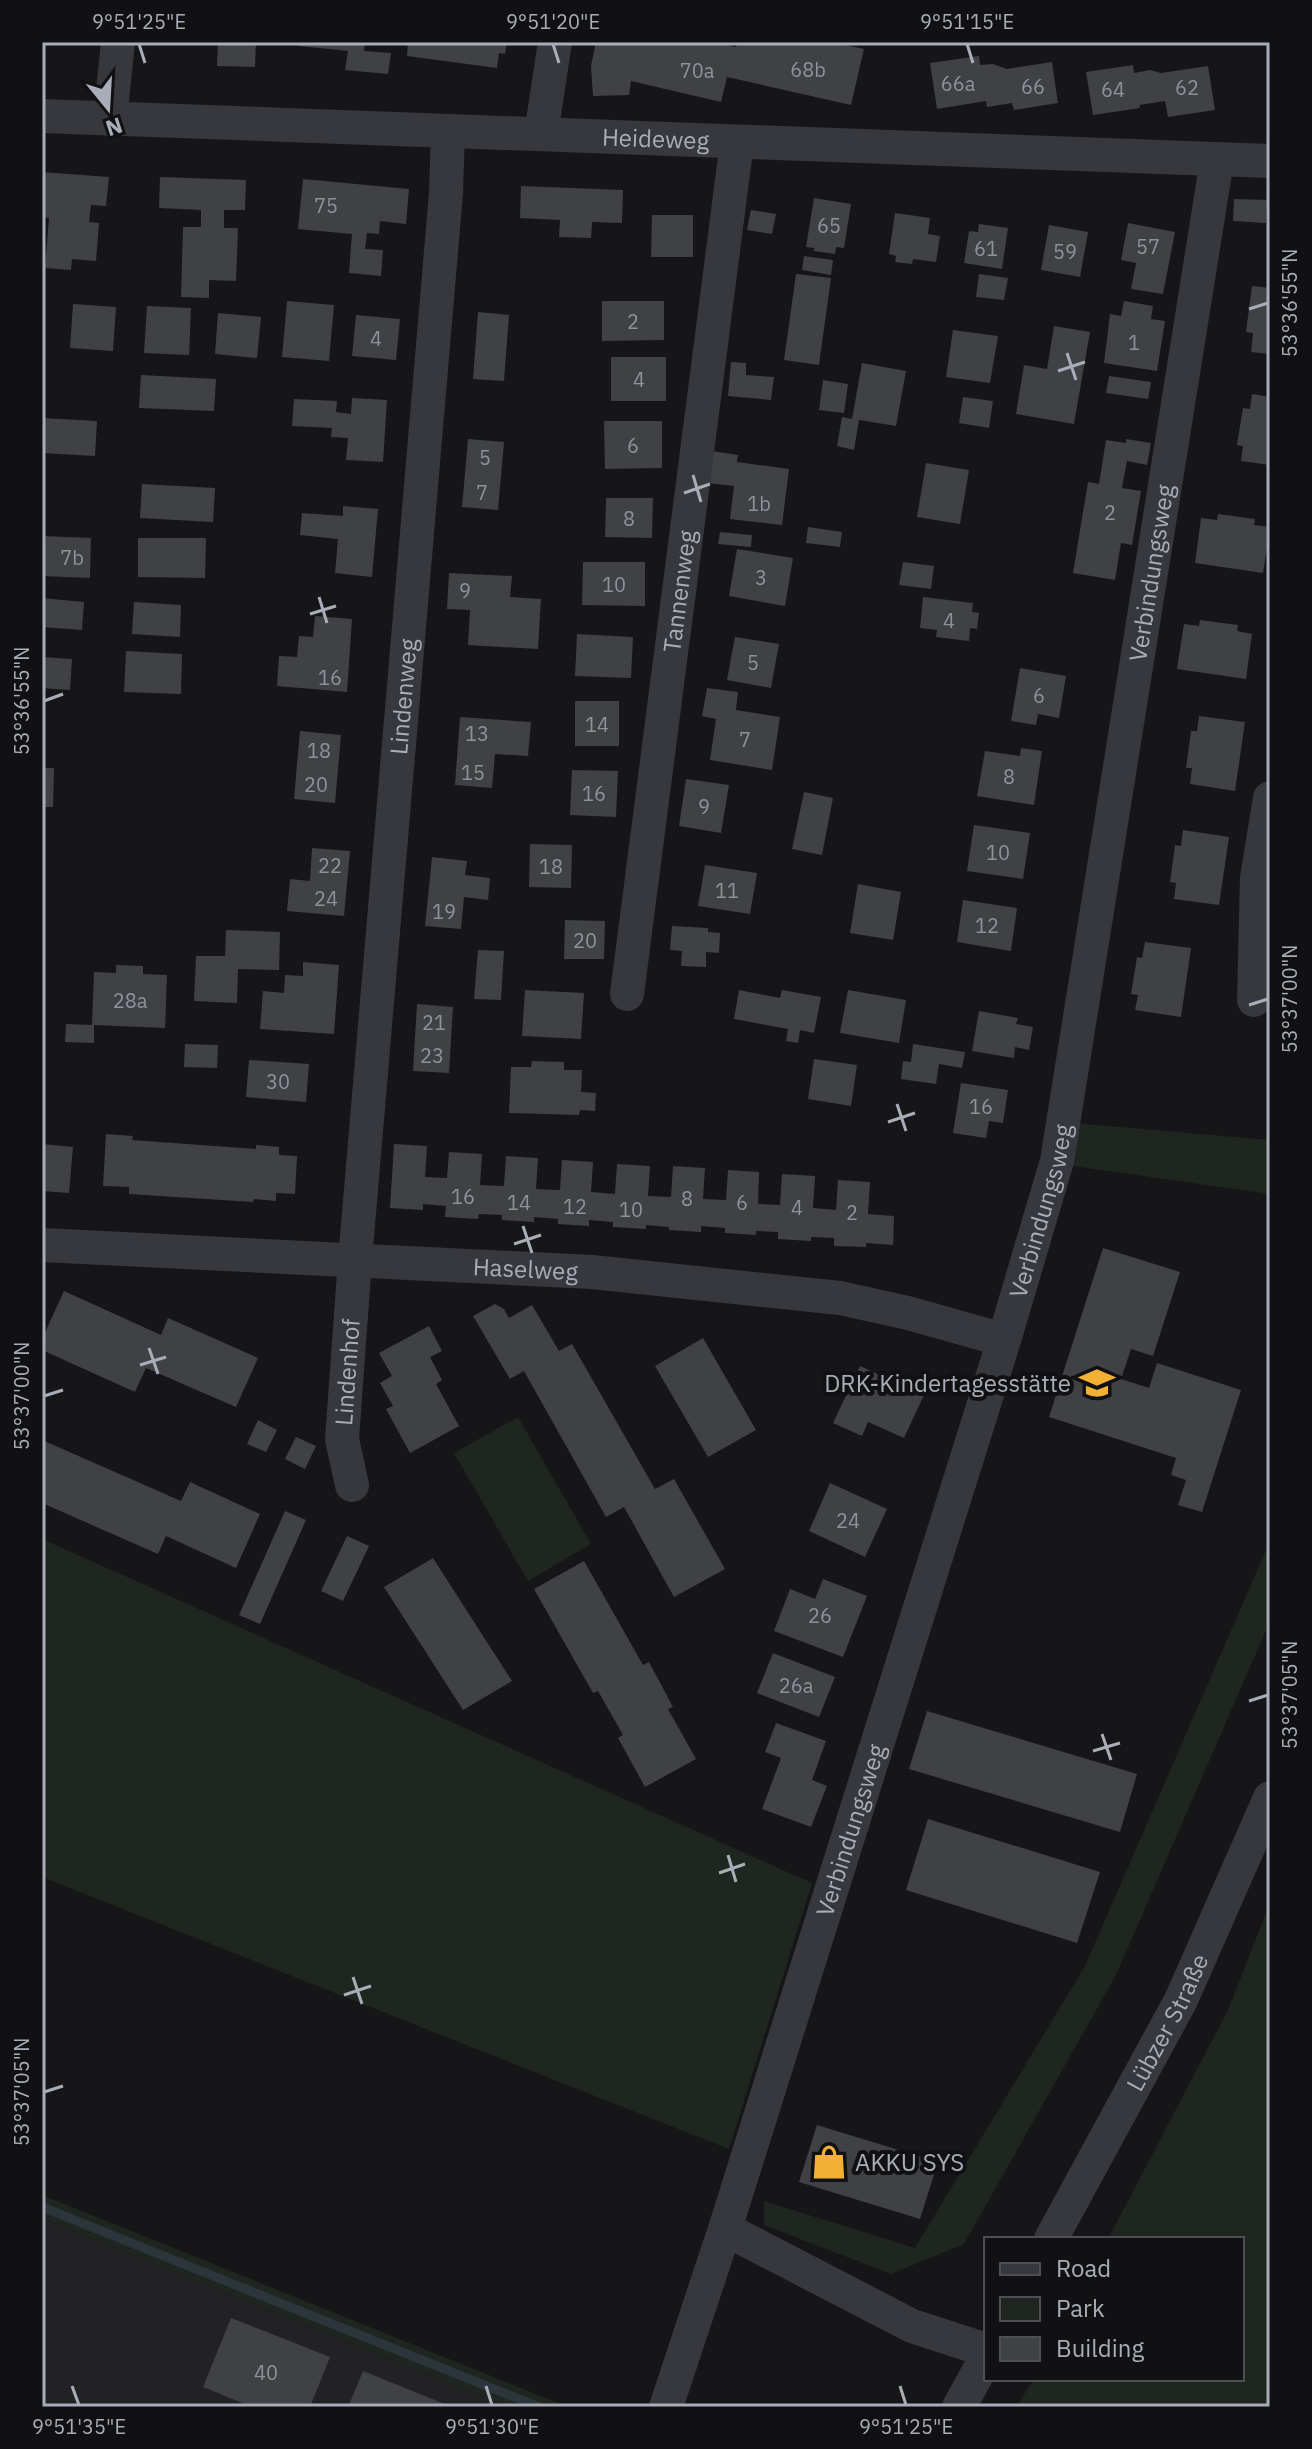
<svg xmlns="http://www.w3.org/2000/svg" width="1312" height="2449" font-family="'IBM Plex Sans',sans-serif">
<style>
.built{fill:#222225}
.green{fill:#1e261f}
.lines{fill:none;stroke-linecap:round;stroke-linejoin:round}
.stream{stroke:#2c353c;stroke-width:9}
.building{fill:#404145}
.minor{stroke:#37383d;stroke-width:34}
.ticks{fill:none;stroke:#a8adb8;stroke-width:3}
.labels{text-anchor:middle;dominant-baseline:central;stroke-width:8;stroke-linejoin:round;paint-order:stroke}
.number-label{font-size:20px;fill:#8e929b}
.street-label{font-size:24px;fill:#a8adb8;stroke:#111113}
.poi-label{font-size:24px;fill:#a8adb8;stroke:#111113;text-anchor:end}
.neatline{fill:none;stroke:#a8adb8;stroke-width:3}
.ticks-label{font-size:20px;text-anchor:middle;fill:#a8adb8}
</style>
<rect width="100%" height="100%" fill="#161618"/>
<!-- built -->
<path class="built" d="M42,2218L510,2407H42Z"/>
<!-- green -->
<path class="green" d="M1073,1123L1270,1140V1194L1066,1165Z
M518,1417L591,1544L528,1581L454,1453Z
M42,1539L812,1883L729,2149L42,1877Z
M1270,1541V1621L1116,1975L964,2244L891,2274L764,2225V2201L915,2248L1085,1966Z
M1270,1903V2394L1266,2407H1016L1034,2379H1242V2239H1108L1228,2010Z
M42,2195L568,2407H510L42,2218Z"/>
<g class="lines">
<!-- stream -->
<path class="stream" d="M42,2207L539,2407"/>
</g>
<!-- building -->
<path class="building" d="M218,42H256L255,67L217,66Z
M300,42H365L364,51L391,53L388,74L345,70L348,51L299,46Z
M408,42H507L505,54L499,53L497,68L407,56Z
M596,42H715L736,47L737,42H832L864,49L851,105L727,77L721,102L631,81L629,95L593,96L591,66Z
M979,56L980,65L993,64L1007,69L1052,62L1058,103L1014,110L1012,103L987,107L986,101L937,109L930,63Z
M1133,65L1134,73L1150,70L1161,73L1208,66L1215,110L1168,117L1165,101L1139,105L1140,108L1093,115L1086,72Z
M42,172L109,177L106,206L91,205L89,222L99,223L96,261L72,259L71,270L45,268L49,218L42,217Z
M160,177L246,180L245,210H224V228H238L236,281L209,280V298L181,297L183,227H201V210L159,208Z
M303,179L409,189L406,224L380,221L379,234L367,233L365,249L383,250L381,276L349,273L352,234L298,229Z
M521,186L623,190L622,223L592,222L591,238L559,237L560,220L520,218Z
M814,198L851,204L844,248L836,247L835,254L814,251V248L806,247Z
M1234,199L1267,200L1266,223L1233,221Z
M751,210L776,214L772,234L747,230Z
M895,213L930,218L928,234L940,236L936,262L913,259L912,264L895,262L896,256L889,254Z
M652,215H693V257H651Z
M1128,223L1175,232L1163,294L1131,289L1136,263L1121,260Z
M979,224L1008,228L1002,269L964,263L969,231L978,232Z
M1049,225L1088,232L1080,277L1041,270Z
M804,256L833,260L831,275L802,270Z
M796,274L831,278L819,365L784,360Z
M979,274L1008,278L1004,300L976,297Z
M1252,286L1270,288V354L1251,352L1253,333L1246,332Z
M287,301L334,305L329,361L282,357Z
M602,301H664V340L602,341Z
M1124,301L1153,306L1151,319L1165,321L1157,371L1104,363L1110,314L1121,316Z
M73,304L116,307L113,351L70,348Z
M147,306L191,308L189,355L144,353Z
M478,312L509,315L504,381L473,379Z
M218,313L261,317L257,358L215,354Z
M356,315L400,319L396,360L352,356Z
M1054,326L1090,332L1074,424L1016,414L1024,365L1047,369Z
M953,330L998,336L990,383L946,377Z
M611,357H666V401H611Z
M731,362L746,363V375L774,377L771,400L728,396Z
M862,363L906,371L896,426L859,420L854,450L837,446L842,417L852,419Z
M141,375L216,379L214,411L139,408Z
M1109,376L1151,382L1148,399L1106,393Z
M823,380L848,384L844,413L819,410Z
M1252,394L1270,397V465L1241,461L1243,446L1237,445L1243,408L1250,409Z
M963,397L993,401L989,428L959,423Z
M352,398L387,400L383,462L346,460L348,438L331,437L332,428L292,426L294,399L337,401L336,412L351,414Z
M42,418L97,421L95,456L42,453Z
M604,421H662V468L605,469Z
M468,439L504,442L498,510L462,507Z
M1126,439L1151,443L1147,465L1127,461L1122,488L1141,491L1132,545L1121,543L1115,580L1073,573L1088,482L1099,484L1106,440L1126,443Z
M712,451L738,455L737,462L789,469L782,525L730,519L734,486L708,483Z
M926,463L969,470L960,524L917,517Z
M142,484L215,488L213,522L140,518Z
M606,498H653L652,538L605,537Z
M343,506L378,509L372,577L335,573L338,539L300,535L302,513L343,516Z
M1218,514L1255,519L1254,525L1270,527L1263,573L1195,563L1201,518L1217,520Z
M808,527L842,532L840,547L806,543Z
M720,532L752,535L751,547L718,544Z
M42,536L91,538L90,578L42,576Z
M138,538H206L205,578L138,577Z
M737,549L793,558L785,606L729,596Z
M583,562H645V606L582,605Z
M903,562L934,566L931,589L899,585Z
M449,573L512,576L510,597L541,599L538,649L468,645L470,610L447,609Z
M923,597L973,603L972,612L979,613L977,629L970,628L969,641L936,637L937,630L920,628Z
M42,598L84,602L82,630L42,627Z
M134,602L181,605L180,637L132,634Z
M315,616L352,619L347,692L277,686L279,656L297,657L299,636L313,637Z
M1200,620L1238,625L1237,631L1252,634L1246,679L1177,669L1184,624L1199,626Z
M577,634L633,637L631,678L575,676Z
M735,637L779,644L771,688L727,680Z
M126,651L182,654L181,694L124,692Z
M42,657L72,659L70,690L42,688Z
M1020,668L1066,676L1059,718L1038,714L1036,725L1011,721Z
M707,688L738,692L736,710L780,717L772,770L710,760L716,719L702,716Z
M575,701H619V746H575Z
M1199,716L1245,722L1235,791L1190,784L1192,768H1186L1191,731H1197Z
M460,717L531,722L528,756L495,754L492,788L455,785Z
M300,731L341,735L335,803L294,799Z
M1021,748L1042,751L1034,805L977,796L985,751L1020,756Z
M42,768H54L53,807H42Z
M572,770L618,771L616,817L570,815Z
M686,779L729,785L721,833L679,826Z
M804,792L833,798L822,855L792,849Z
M974,825L1030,833L1023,879L967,871Z
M1183,830L1229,837L1219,905L1174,899L1176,883L1170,882L1175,845L1181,846Z
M530,844L572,845L571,888L529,887Z
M312,848L350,851L344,916L287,911L290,879L310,881Z
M432,857L467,861L465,875L490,878L488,900L464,897L461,929L425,926Z
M705,865L757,873L750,914L698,906Z
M858,884L901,892L893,940L850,933Z
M963,900L1017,908L1011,951L957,942Z
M565,920L605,921L604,959H564Z
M672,926L708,928V932L720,933L719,953L706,952V967L681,966L682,951L670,950Z
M226,930L280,932L279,970L238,969L237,1003L194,1001L196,956H225Z
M1145,942L1191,948L1181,1017L1135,1010L1138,995L1131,994L1137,957L1142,958Z
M478,950L504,951L501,1000L474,999Z
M303,962L339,965L334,1034L260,1029L263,991L284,993L285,975L303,976Z
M116,965L143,966V974L167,975L165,1028L94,1025V1043L65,1042L66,1024L92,1025L94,972L116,973Z
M525,990L584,993L581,1039L522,1036Z
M739,990L780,998L782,990L821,997L814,1033L800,1030L798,1043L786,1041L788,1029L734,1019Z
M848,990L906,1000L899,1043L840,1033Z
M417,1004L453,1007L449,1073L413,1071Z
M979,1011L1018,1018L1016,1024L1033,1027L1029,1050L1015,1047L1014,1058L972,1051Z
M185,1044L218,1045L217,1068L184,1067Z
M913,1044L965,1052L962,1068L939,1064L936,1084L901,1079L903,1061L911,1062Z
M814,1059L857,1065L851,1106L808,1099Z
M249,1060L309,1064L306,1102L246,1097Z
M532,1061L564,1062V1070H582L581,1092L596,1093L595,1111L580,1110L579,1115L509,1113L511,1067H531Z
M961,1083L1008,1090L1003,1123L989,1121L986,1138L953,1133Z
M106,1134L133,1136L132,1140L256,1149V1145L279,1147V1155L297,1156L295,1194L276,1193V1201L254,1199L253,1202L129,1194V1187L103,1186Z
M42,1144L73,1147L69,1193L42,1191Z
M394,1144L427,1146L425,1177L447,1178L449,1152L482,1154L480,1185L504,1186L506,1156L538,1158L536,1189L560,1190L562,1160L593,1162L591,1192L615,1194L617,1164L650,1166L648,1196L671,1197L673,1166L705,1168L703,1199L726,1200L728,1170L759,1172L758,1204L780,1205L782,1174L815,1176L813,1208L836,1210L838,1180L870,1182L868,1214L894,1216L893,1245L866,1243V1247L834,1246V1238L811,1237V1241L778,1239V1232L756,1231V1235L725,1233V1228L701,1226V1232L669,1230V1227L646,1225V1229L613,1227V1222L589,1220V1226L558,1224V1219L534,1217V1222L502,1220V1215L479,1214L478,1219L445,1217L446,1206L423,1204V1210L390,1208Z
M1103,1248L1180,1272L1153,1356L1131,1349L1121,1379L1149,1388L1157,1363L1241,1390L1202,1512L1178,1505L1186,1480L1171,1475L1176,1458L1049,1417Z
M64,1291L161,1335L168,1318L258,1358L236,1407L146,1368L135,1392L42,1350V1339Z
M495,1304L504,1309L509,1318L532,1305L559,1351L572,1344L655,1489L674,1479L725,1569L674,1597L624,1507L606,1517L524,1371L510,1379L473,1316Z
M429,1326L442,1351L430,1357L442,1380L436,1384L459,1426L410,1453L386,1409L393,1406L380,1383L392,1376L379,1353Z
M703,1338L756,1430L708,1457L655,1366Z
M860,1366L924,1395L904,1438L868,1422L862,1436L833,1423Z
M258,1420L277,1430L266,1452L247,1444Z
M296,1437L316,1446L305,1469L285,1459Z
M42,1440L181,1501L190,1482L260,1514L236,1568L166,1536L158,1554L42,1503Z
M830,1483L887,1509L865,1557L809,1531Z
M285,1511L306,1520L260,1624L239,1615Z
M347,1536L369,1546L343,1601L321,1591Z
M433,1558L512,1681L463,1710L384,1587Z
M584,1561L643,1665L649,1662L673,1707L668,1709L696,1759L645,1787L618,1738L623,1735L598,1691L593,1693L534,1589Z
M823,1579L867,1596L843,1657L774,1631L790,1589L815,1599Z
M773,1653L835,1677L819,1717L757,1693Z
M927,1711L1137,1774L1120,1832L909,1769Z
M776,1723L826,1741L812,1780L827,1786L811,1827L762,1809L781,1758L765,1752Z
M928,1819L1100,1872L1077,1943L906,1890Z
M817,2125L938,2162L920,2219L799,2182Z
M231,2318L330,2357L310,2407H252L203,2387Z
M363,2371L452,2407H348Z"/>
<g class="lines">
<!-- minor -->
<g class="minor">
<path id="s1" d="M42,116L1270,161"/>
<path d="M110,119L118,42"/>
<path d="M541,134L555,42"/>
<path id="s2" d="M627,994L737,142"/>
<path d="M1254,1000L1257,878L1270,798"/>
<path id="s3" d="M42,1245L592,1272L840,1298L908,1313L1004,1340"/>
<path id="s4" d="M352,1485L342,1439L355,1260L446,193L448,132"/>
<path id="s5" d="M725,2229L1004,1340L1057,1161L1217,160"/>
<path id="s6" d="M1051,2239L1181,2000L1270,1798"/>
<path d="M666,2407L725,2229L912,2326L986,2350"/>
<path d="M959,2407L986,2358"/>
</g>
</g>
<!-- ticks -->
<path class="ticks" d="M139,44L145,63M553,44L559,63M967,44L973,63M1249,309L1268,303M1067,353L1076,380M1058,371L1085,362M693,475L701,502M684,493L710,484M319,597L327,623M310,614L336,606M44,701L63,694M1249,1005L1268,999M897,1104L906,1131M888,1122L915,1113M523,1226L532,1253M514,1244L541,1235M149,1348L158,1374M140,1365L166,1357M44,1396L63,1390M1249,1701L1268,1695M1102,1734L1111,1760M1093,1751L1120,1743M728,1855L736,1882M719,1873L745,1864M353,1977L362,2004M344,1995L371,1986M44,2092L63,2086M72,2386L79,2405M486,2386L492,2405M900,2386L906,2405"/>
<!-- icons -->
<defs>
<g id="school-bare" transform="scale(2.76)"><path d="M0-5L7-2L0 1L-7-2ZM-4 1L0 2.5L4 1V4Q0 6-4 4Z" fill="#f2b134" stroke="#111113" stroke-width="2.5" paint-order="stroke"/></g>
<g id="shop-bare" transform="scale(2.76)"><path d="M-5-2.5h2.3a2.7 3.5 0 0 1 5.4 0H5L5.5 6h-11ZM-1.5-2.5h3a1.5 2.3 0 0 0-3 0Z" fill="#f2b134" stroke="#111113" stroke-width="2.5" paint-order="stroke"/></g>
</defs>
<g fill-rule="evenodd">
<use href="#school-bare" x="1097" y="1383"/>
<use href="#shop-bare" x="829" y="2162"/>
</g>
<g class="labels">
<!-- number labels -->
<g class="number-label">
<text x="808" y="69">68b</text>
<text x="697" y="70">70a</text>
<text x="958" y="83">66a</text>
<text x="1033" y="86">66</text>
<text x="1187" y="87">62</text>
<text x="1113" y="89">64</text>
<text x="326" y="205">75</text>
<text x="829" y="225">65</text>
<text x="1148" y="246">57</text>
<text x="986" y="248">61</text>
<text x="1065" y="251">59</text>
<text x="633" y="321">2</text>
<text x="376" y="338">4</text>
<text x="1134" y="342">1</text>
<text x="639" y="379">4</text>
<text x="633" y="445">6</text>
<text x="485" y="457">5</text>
<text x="482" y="492">7</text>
<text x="759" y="503">1b</text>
<text x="1110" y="512">2</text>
<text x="629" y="518">8</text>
<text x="72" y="557">7b</text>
<text x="761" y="577">3</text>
<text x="614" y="584">10</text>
<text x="465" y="590">9</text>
<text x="949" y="620">4</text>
<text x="753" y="662">5</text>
<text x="330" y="677">16</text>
<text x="1039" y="695">6</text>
<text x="597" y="724">14</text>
<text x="477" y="733">13</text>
<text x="745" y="739">7</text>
<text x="319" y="750">18</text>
<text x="473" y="772">15</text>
<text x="1009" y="776">8</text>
<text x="316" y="784">20</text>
<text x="594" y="793">16</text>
<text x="704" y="806">9</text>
<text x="998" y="852">10</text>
<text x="330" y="865">22</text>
<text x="551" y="866">18</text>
<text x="727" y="890">11</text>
<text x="326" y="898">24</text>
<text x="444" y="911">19</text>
<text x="987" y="925">12</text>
<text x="585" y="940">20</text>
<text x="130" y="1000">28a</text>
<text x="434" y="1022">21</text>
<text x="432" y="1055">23</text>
<text x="278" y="1081">30</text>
<text x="981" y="1106">16</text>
<text x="463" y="1196">16</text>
<text x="687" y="1198">8</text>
<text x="519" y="1202">14</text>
<text x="742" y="1202">6</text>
<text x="575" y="1206">12</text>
<text x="797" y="1207">4</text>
<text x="631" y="1209">10</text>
<text x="852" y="1212">2</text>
<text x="848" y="1520">24</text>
<text x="820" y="1615">26</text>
<text x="796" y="1685">26a</text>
<text x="266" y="2372">40</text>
</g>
<!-- street labels -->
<g class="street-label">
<text stroke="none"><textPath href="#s1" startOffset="614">Heideweg</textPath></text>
<text stroke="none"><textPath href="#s5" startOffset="1714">Verbindungsweg</textPath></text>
<text stroke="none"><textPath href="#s2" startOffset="406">Tannenweg</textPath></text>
<text stroke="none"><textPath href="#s4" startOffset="792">Lindenweg</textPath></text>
<text stroke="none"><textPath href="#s5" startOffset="1066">Verbindungsweg</textPath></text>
<text stroke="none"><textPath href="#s3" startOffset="484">Haselweg</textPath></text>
<text stroke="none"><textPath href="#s4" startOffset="114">Lindenhof</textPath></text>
<text stroke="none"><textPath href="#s5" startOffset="418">Verbindungsweg</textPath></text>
<text stroke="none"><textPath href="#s6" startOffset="246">Lübzer Straße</textPath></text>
</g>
<!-- poi labels -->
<g class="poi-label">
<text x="1071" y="1383">DRK-Kindertagesstätte</text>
<text x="855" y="2162" text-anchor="start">AKKU SYS</text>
</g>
</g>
<!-- border -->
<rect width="1312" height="2449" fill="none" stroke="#111113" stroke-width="88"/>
<!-- legend -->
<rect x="984" y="2237" width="260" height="144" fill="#111113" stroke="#4d4f55" stroke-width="2"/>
<rect x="1000" y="2263" width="40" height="12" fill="#37383d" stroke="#4d4f55" stroke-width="2"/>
<text x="1056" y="2277" font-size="24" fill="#a8adb8">Road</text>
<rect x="1000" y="2297" width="40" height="24" fill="#1e261f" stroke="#4d4f55" stroke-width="2"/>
<text x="1056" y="2317" font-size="24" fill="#a8adb8">Park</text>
<rect x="1000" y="2337" width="40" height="24" fill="#404145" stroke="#4d4f55" stroke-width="2"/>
<text x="1056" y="2357" font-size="24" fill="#a8adb8">Building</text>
<!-- north arrow -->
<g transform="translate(108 108) rotate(162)" stroke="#111113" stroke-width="6" paint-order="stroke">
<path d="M0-6L14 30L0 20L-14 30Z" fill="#a8adb8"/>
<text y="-12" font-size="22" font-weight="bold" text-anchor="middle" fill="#a8adb8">N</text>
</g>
<rect x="44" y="44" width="1224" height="2361" class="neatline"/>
<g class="ticks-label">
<text x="139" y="29">9°51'25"E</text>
<text x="553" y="29">9°51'20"E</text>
<text x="967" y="29">9°51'15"E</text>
<text transform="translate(1290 303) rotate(-90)" y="7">53°36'55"N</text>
<text transform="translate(22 701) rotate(-90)" y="7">53°36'55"N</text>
<text transform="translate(1290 999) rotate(-90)" y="7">53°37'00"N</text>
<text transform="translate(22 1396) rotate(-90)" y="7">53°37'00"N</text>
<text transform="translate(1290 1695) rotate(-90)" y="7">53°37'05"N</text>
<text transform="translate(22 2092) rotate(-90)" y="7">53°37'05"N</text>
<text x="79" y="2434">9°51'35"E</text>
<text x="492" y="2434">9°51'30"E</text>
<text x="906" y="2434">9°51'25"E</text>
</g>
</svg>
